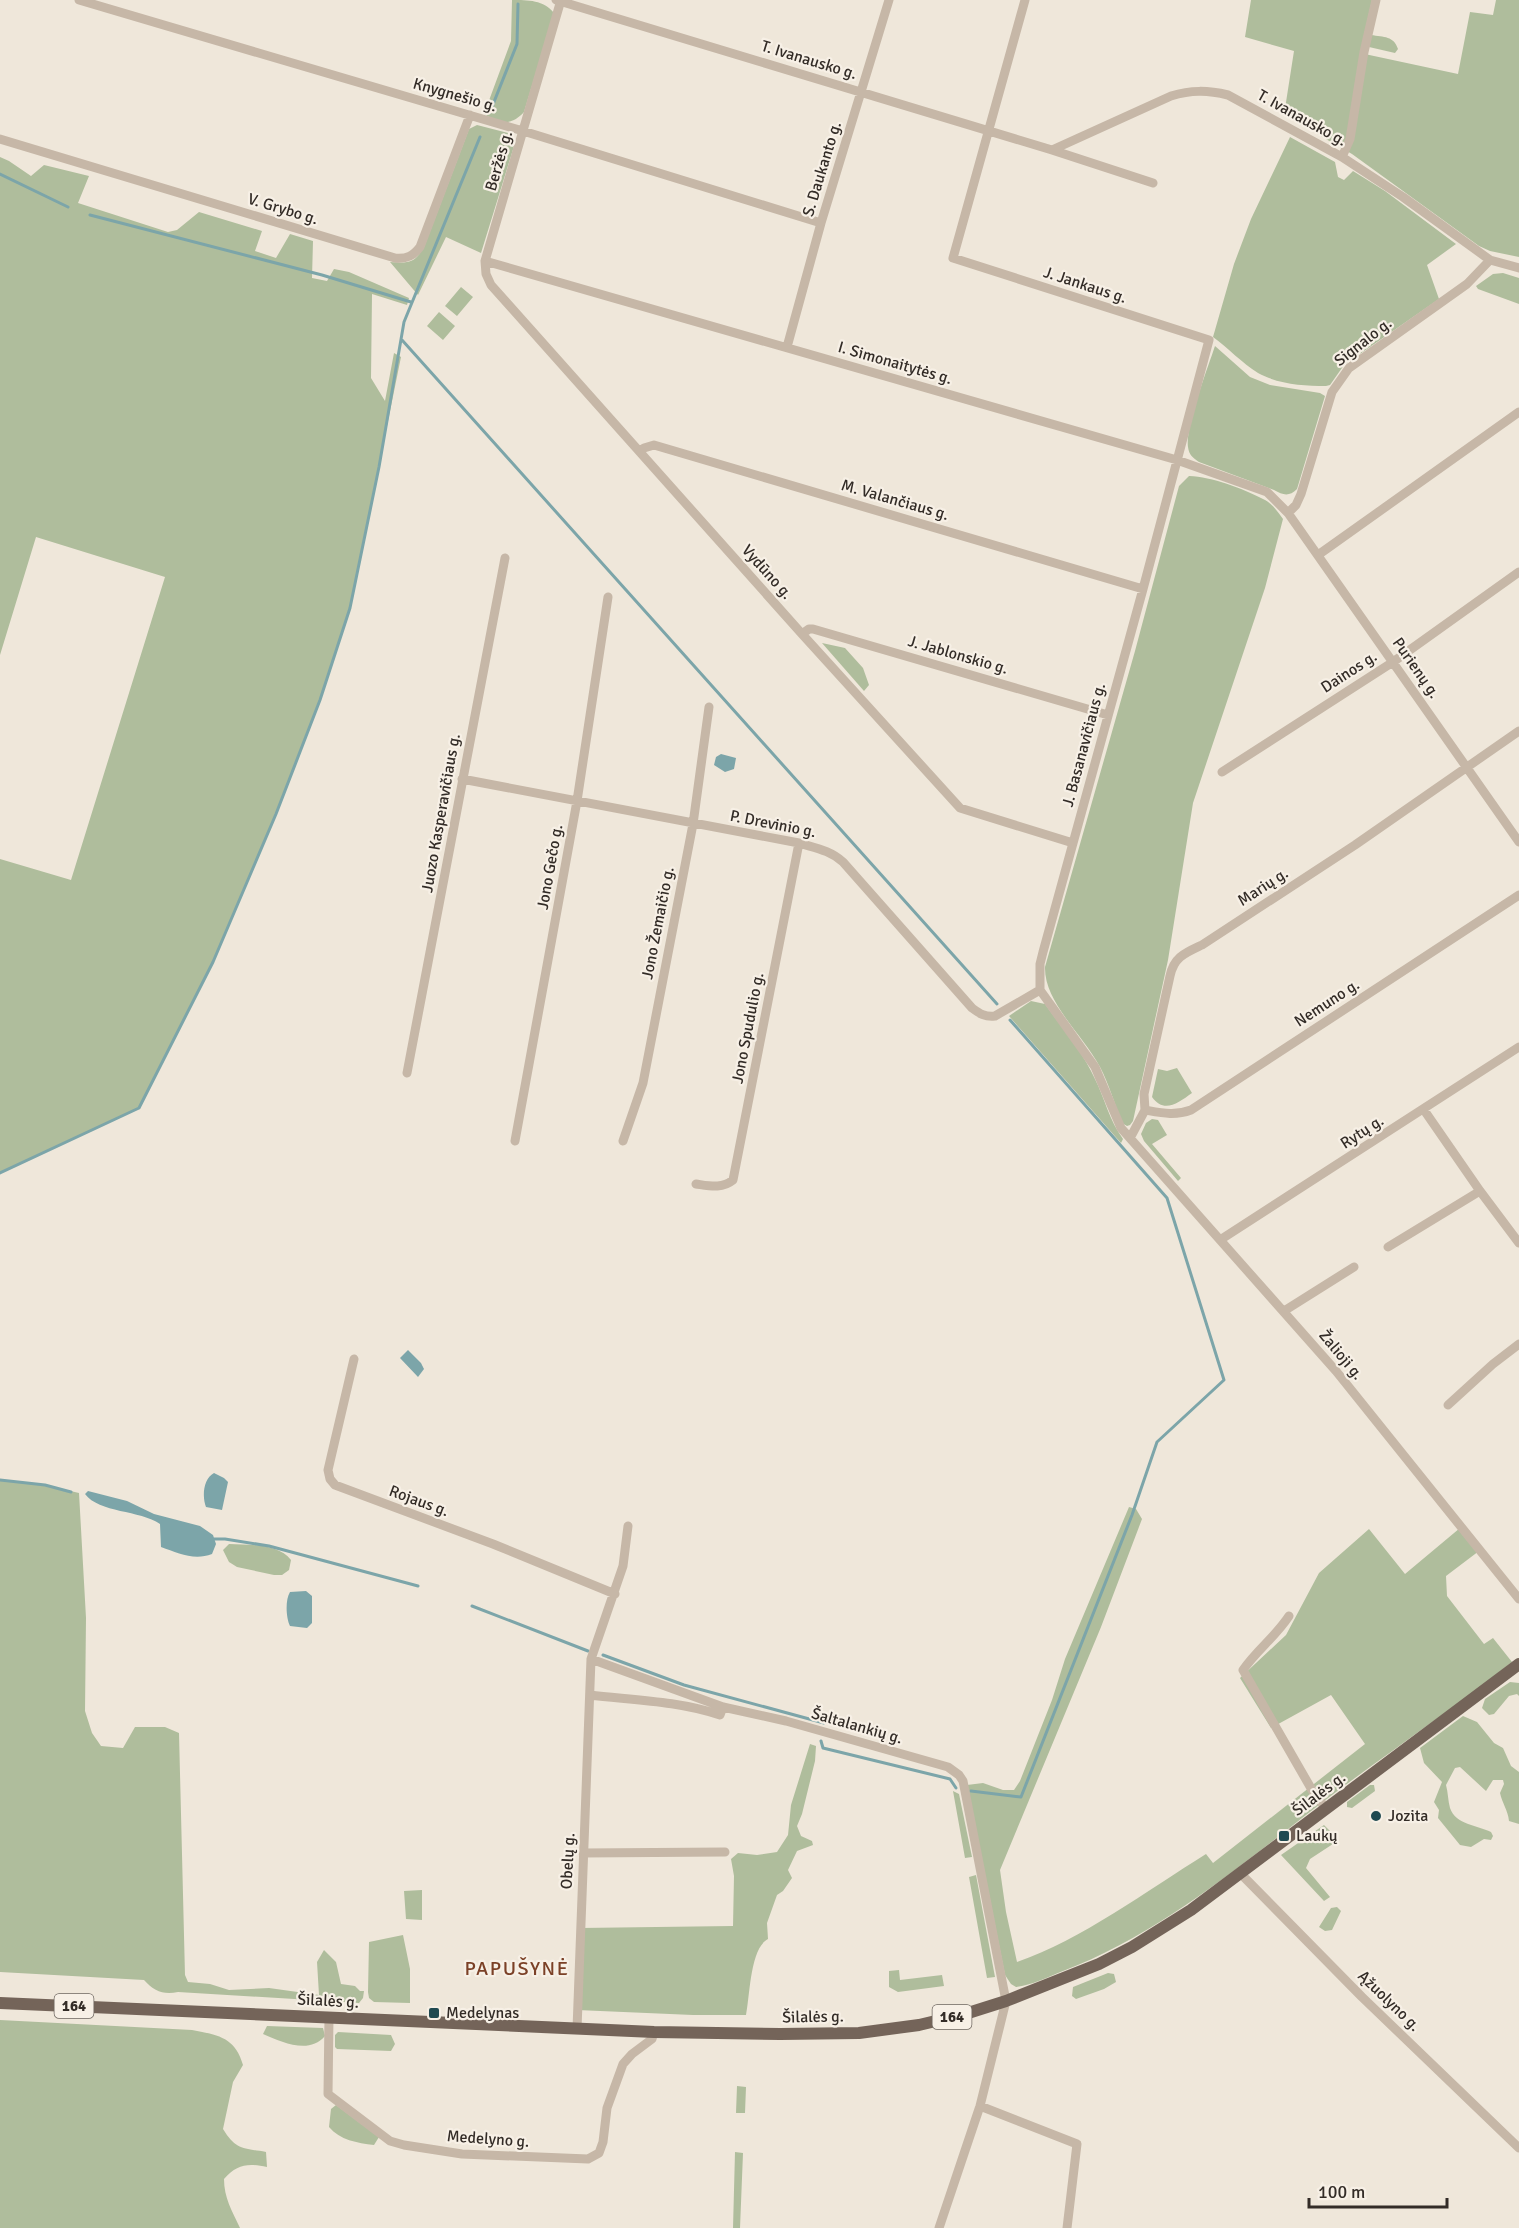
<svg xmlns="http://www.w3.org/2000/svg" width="1519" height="2228" font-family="Signika,sans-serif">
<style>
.green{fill:#afbd9c}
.water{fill:#7ca5a9}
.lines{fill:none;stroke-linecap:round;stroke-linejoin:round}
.stream{stroke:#7ca5a9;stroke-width:3}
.minor{stroke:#c6b7a7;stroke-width:9}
.major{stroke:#746459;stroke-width:12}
.poi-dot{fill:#204a51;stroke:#f7f0e6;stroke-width:2}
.labels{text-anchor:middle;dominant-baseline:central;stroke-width:4.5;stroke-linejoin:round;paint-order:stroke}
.shield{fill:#f7f0e6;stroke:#6e6760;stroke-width:1.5}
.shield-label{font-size:15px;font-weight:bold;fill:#332c27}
.street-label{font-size:16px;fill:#332c27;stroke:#f7f0e6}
.poi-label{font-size:16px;fill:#332c27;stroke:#f7f0e6;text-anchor:start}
.quarter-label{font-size:20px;letter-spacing:1.5px;fill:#7b4127;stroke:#f7f0e6}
</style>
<rect width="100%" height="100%" fill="#efe7da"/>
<!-- green -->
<path class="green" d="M512,0C528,0 544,0 554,13L524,112C511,126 501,124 484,114L511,41Z
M1251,0H1372L1360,53L1458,74L1470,12L1493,15L1496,0H1519V257L1490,251L1479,246L1352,154L1284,115L1294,51L1245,37Z
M1371,35C1384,37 1394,36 1398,49L1395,53L1369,47Z
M477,125L512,134L515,143L481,253L446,237L418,295L390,262C409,263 414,264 424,247L469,129Z
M1290,137L1335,162L1338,177L1344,180L1353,171L1385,191L1456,244L1427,265L1439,299L1344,365L1330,385L1326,386C1303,386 1278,384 1258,373C1242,363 1228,348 1213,337L1234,264L1251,219Z
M0,157L9,161L31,176L44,165L89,176L78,203L168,232L177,230L199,212L262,231L255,251L276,258L290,234L313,241L312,278L327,281L334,269L349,272L409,298L407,305L372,294L371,378L385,401L394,353L401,357L350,608L320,700L276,814L213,962L139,1108L0,1173V859L71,880L165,577L36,537L0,655Z
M1503,273L1519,278V304L1478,289L1476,286L1493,274Z
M461,287L473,297L457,316L445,306Z
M439,312L455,326L443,340L427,326Z
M1215,346L1250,377L1270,385L1320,393L1325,396L1297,489C1289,497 1283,495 1274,490L1199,462C1193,458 1189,455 1188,447C1185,427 1208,367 1215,346Z
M1189,476C1212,477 1242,488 1263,499C1272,503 1277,511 1283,519L1265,588L1193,803L1168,960L1133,1121L1130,1125L1127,1126L1122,1123C1115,1105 1109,1084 1100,1067C1083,1035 1044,1002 1045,967L1135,651L1179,486Z
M822,643L845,648L863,668L869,685L864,691Z
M1031,1001L1045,1004C1062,1028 1083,1052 1095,1079C1105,1099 1109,1120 1123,1139L1121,1143L1009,1016Z
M1177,1068L1192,1093C1178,1103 1164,1114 1152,1097L1158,1069L1167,1071Z
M1152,1119L1158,1120L1167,1135L1152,1144L1181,1178L1178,1181L1144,1141L1141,1134L1146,1123Z
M0,1480L45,1485L79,1493L86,1618L85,1711L92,1733L101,1746L123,1748L135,1727H165L179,1733L185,1975L188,1982L210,1984L229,1990L269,1988L319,1995L317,1962L324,1950L336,1962L341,1984L355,1986L360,1991H364L363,1998L359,2003L178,1992C163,1995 154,1991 144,1980L0,1972Z
M1129,1507L1136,1509L1142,1519L1101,1627L1000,1870L1006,1912L1017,1962C1081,1940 1148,1890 1206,1854L1213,1863L1365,1744L1331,1695L1271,1728L1240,1678L1286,1635L1319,1573L1369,1529L1405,1574L1460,1528L1479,1551L1446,1576L1447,1596L1484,1644L1493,1638L1512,1662C1455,1707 1395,1748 1336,1792C1250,1857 1165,1932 1063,1971C1048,1977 1032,1985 1016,1987L1011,1984L1005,1975L967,1785L983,1783L1003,1790H1014L1020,1781L1052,1700L1065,1659Z
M229,1544C249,1545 278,1543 291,1560L289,1570L282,1575H274L237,1567L229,1562L223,1550Z
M1510,1682L1519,1683V1696L1517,1694L1509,1696L1494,1714L1489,1715L1482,1708L1485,1699Z
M1463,1716L1477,1722L1494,1743L1503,1748L1511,1766L1519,1772V1824L1509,1821C1508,1810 1502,1803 1500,1793L1504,1784L1503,1780H1493L1486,1791L1460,1767L1455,1768L1446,1785C1448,1792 1448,1801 1450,1808C1456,1825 1477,1825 1491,1832L1493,1836L1491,1840L1484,1839L1471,1847L1460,1845L1438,1818L1439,1810L1434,1802L1442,1782L1424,1763L1420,1748Z
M810,1744L816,1746L815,1761L802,1814L797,1826L801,1836L812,1841L813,1845L797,1851L788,1870L792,1878L783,1891L777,1895L767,1923L768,1939C750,1948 750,1996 746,2015H693L577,2010L580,1928L733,1926L734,1876L731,1859L738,1853L757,1855L777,1852L788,1835L791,1805Z
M1370,1785H1374L1375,1791L1352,1808L1347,1807V1802Z
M953,1791L959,1794L972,1857L965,1858Z
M1324,1825L1339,1840L1310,1859L1306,1868L1330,1897L1324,1901L1281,1855Z
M976,1875L995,1977L987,1978L969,1877Z
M422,1890V1920L406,1919L404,1891Z
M1337,1907L1341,1911L1332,1930L1325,1931L1319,1927L1331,1908Z
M403,1935L410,1969V2003L374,2002L369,1998L368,1992L369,1942Z
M899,1970L900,1980L942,1975L944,1986L898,1992L889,1987V1971Z
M1108,1973L1114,1974L1116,1982L1104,1989L1076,1999L1072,1996L1073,1987Z
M0,2020L192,2030C218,2035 235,2037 243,2065L233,2082L223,2129C236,2150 243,2148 266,2152L267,2167C248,2163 237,2164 224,2179C224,2198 232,2211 240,2228H0Z
M267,2026L323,2028L325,2036C309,2055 282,2042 263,2034Z
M338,2032L391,2035L395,2044L391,2051L337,2049L335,2047V2035Z
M737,2086L746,2087L745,2113H736Z
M336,2105L379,2137L374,2145C357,2143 340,2140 329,2127L331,2109Z
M735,2152L743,2153L740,2228H733Z"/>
<!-- water -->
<path class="water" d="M721,754L736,758L734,769L725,772L714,765L716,757Z
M408,1350L421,1363L424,1369L418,1377L400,1358Z
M214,1473L224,1478L228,1482L222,1510L206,1507C202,1497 203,1479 214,1473Z
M88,1491L127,1501L154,1514L200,1526L213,1535L216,1544L212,1554C194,1561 178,1553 161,1547L160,1524C140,1510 99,1513 85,1494Z
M306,1591L312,1596V1623L307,1628L290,1626C286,1618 285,1600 290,1592Z"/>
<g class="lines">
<!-- stream -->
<path class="stream" d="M490,112L517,44L518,4
M0,174L68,207
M90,215L322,275L411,302
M402,340L997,1004
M0,1173L139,1108L213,962L276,814L320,700L350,608L379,467L404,322L480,137
M0,1480L45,1485L71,1492
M214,1539H225L269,1546L418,1586
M472,1606L588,1651
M603,1655L684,1685L824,1723
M821,1741L823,1748L950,1779L956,1788
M971,1791L1021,1797L1132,1515L1157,1442L1224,1380L1167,1198L1010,1020"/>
<!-- minor -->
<path class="minor" d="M79,0L523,131L821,223
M556,0L1052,150L1171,96C1191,90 1207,90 1228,95L1342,157L1403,197L1490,260L1519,268
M561,0L485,261L486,274L491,285L802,634L960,808L1073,843
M1025,0L953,258L1209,340L1143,589L1043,952L1040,964V990L1095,1067L1121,1128L1336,1371L1519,1599
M0,139L395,258C407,259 413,256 420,247L470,115
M1052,150L1153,183
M1342,157L1350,139L1364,52L1376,0
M485,261L1177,460L1267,492L1288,513L1519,842
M787,347L821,223L889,0
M640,452L644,448L654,445L1143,589
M1288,513L1296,505L1301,494L1332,392L1349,368L1467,284L1490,260
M1318,555L1519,412
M802,634L809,629H813L1108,715
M1222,772L1393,662L1519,572
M462,779L799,843C815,848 830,850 843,862L972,1008C980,1014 985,1017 995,1016L1040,990
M407,1073L505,558
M1145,1110C1162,1113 1175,1116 1191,1110L1519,895
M1424,1110L1480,1191L1519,1243
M1130,1138L1145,1110L1144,1094L1170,976C1174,957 1185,953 1202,945L1355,845L1519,731
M515,1141L577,801L608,597
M623,1141L643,1083L693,824L709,707
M696,1184C710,1186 722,1189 733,1180L799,843
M1220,1240L1519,1047
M1388,1247L1480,1191
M1284,1311L1354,1267
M354,1359L328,1470L330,1479L335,1485L493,1544L615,1594
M1448,1405L1493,1364L1519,1344
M628,1526L623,1566L591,1659L723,1707L786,1721L948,1767L959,1775L963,1781L1006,2001L980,2106L939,2228
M1289,1616C1276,1636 1257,1650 1243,1670L1312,1790L1326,1809
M590,1695C633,1700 679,1701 720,1715L723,1707
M583,1853L725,1852
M1240,1873L1362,1997L1519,2148
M329,2017L328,2094L390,2141L404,2145L462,2154L588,2159L599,2153L603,2142L607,2108L623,2064L632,2054L652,2039L654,2032
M577,2029L591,1659
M980,2106L1077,2144L1067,2228"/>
<!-- major -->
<path class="major" d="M0,2003L654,2032L780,2034L859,2033L919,2025L965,2014L1006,2001L1099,1964L1132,1947L1191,1910L1519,1664"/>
</g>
<!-- markers -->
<g class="poi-dot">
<circle cx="1376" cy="1816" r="6"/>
<rect x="1278" y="1830" width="12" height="12" rx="3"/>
<rect x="428" y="2007" width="12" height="12" rx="3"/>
</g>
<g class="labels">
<!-- shield labels -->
<g class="shield">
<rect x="54.5" y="1994" width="39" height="24" rx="4.5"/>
<rect x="932.5" y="2005" width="39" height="24" rx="4.5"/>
</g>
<g class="shield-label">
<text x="74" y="2006">164</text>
<text x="952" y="2017">164</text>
</g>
<!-- street labels -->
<g class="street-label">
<text transform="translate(809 60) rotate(17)">T. Ivanausko g.</text>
<text transform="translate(455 95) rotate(16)">Knygnešio g.</text>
<text transform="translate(1302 118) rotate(29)">T. Ivanausko g.</text>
<text transform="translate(499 161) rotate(-74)">Beržės g.</text>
<text transform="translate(822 169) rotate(-73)">S. Daukanto g.</text>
<text transform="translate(283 209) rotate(17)">V. Grybo g.</text>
<text transform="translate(1085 285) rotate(18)">J. Jankaus g.</text>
<text transform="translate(1363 342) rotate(-38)">Signalo g.</text>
<text transform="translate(895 363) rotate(16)">I. Simonaitytės g.</text>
<text transform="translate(895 500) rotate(16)">M. Valančiaus g.</text>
<text transform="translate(767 572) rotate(48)">Vydūno g.</text>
<text transform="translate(958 655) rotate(16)">J. Jablonskio g.</text>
<text transform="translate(1416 668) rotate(55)">Purienų g.</text>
<text transform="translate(1349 672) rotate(-33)">Dainos g.</text>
<text transform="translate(1084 745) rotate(-75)">J. Basanavičiaus g.</text>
<text transform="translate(441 813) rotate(-80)">Juozo Kasperavičiaus g.</text>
<text transform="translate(773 824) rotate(11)">P. Drevinio g.</text>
<text transform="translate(550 867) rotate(-80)">Jono Gečo g.</text>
<text transform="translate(1263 887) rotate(-33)">Marių g.</text>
<text transform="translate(658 923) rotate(-79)">Jono Žemaičio g.</text>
<text transform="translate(1327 1003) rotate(-33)">Nemuno g.</text>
<text transform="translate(748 1028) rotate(-79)">Jono Spudulio g.</text>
<text transform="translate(1362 1132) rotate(-33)">Rytų g.</text>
<text transform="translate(1341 1355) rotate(50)">Žalioji g.</text>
<text transform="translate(419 1501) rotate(20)">Rojaus g.</text>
<text transform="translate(857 1726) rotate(16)">Šaltalankių g.</text>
<text transform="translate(1319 1794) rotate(-37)">Šilalės g.</text>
<text transform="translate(568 1861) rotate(-87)">Obelų g.</text>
<text transform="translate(328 2001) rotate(3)">Šilalės g.</text>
<text transform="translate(1389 2001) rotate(44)">Ąžuolyno g.</text>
<text transform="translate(813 2017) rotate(-1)">Šilalės g.</text>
<text transform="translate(488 2139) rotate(4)">Medelyno g.</text>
</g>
<!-- poi labels -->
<g class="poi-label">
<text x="1388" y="1816">Jozita</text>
<text x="1296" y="1836">Laukų</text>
<text x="446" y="2013">Medelynas</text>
</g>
<!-- quarter labels -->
<g class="quarter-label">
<text x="517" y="1968">PAPUŠYNĖ</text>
</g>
</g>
<!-- scale -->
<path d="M1309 2198v9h138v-9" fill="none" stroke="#332c27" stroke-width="3"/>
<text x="1318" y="2198" font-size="18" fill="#332c27" stroke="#f7f0e6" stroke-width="4.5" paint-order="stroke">100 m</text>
</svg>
